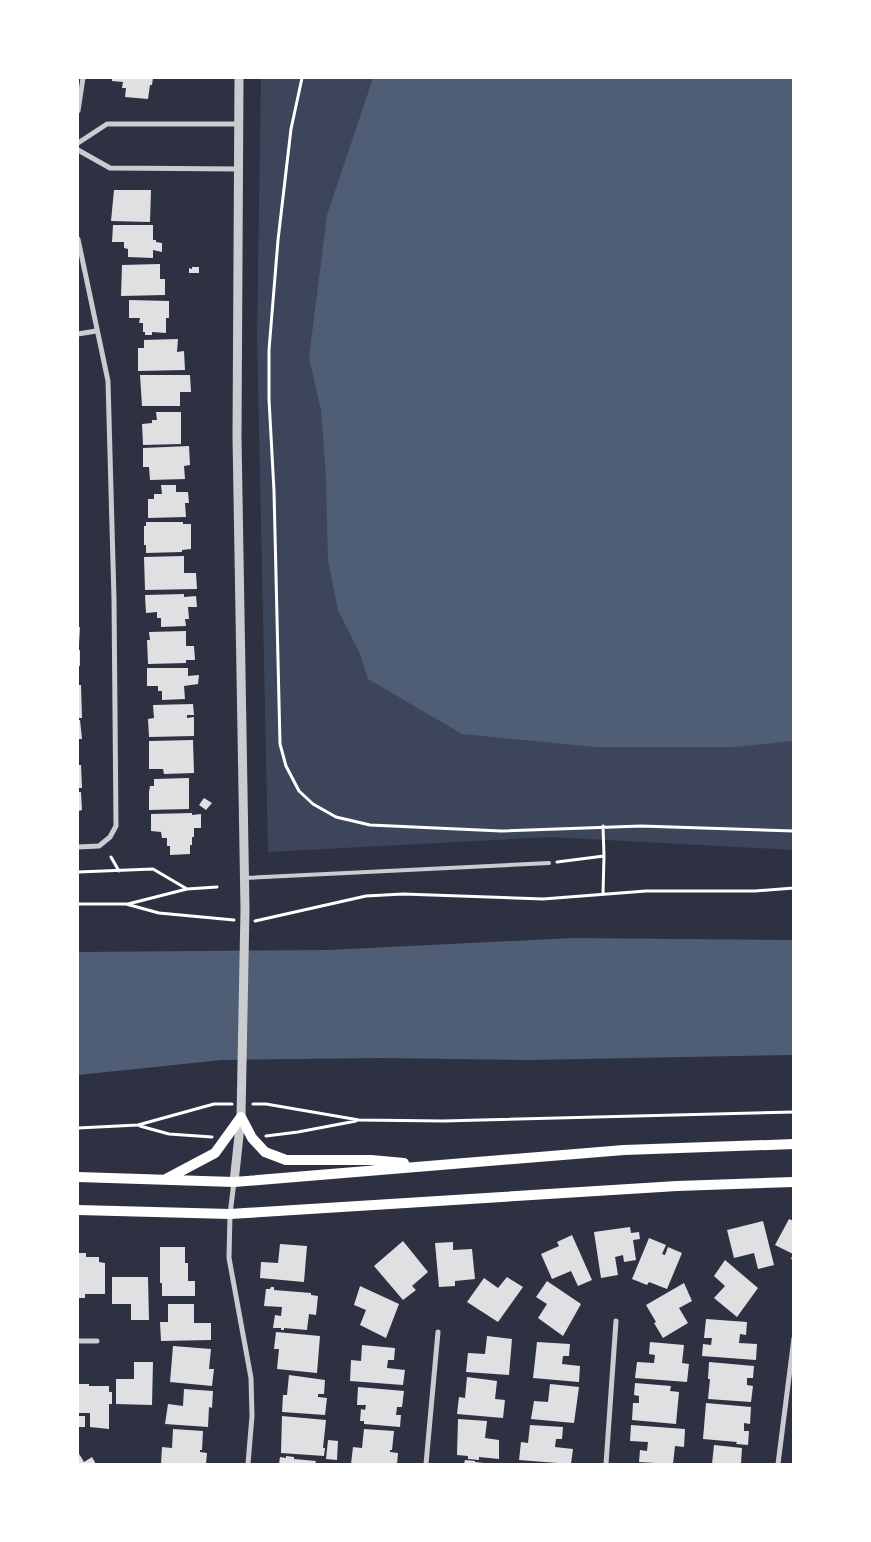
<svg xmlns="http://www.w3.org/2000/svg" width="871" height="1542" font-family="'Roboto Condensed',sans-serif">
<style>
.green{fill:#3c4559}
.water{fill:#4f5d75}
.building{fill:#e0e0e3}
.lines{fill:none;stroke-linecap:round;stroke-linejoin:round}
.path{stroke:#fff;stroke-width:3}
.service{stroke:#caccd0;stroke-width:4}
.minor{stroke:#caccd0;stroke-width:5}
.tertiary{stroke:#caccd0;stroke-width:9}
.secondary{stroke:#fff;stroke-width:10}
</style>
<rect width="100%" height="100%" fill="#2d3142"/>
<!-- green -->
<path class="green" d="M261,78H793V850L550,837L268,852L257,337Z"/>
<!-- water -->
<path class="water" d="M373,78H793V741L735,747H595L462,734L368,679L360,654L338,610L328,561L326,477L321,410L309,358L327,215Z
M572,938L793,940V1055L529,1060L382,1058L222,1060L78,1075V952L329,950Z"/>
<!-- building -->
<path class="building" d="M112,78H153L152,85H150L148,99L125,97L126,88H122L123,82L112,81Z
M114,190H151L150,222L111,221Z
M113,225H153V240H156V242L162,243V252L153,250V258L128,257V249L124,248V242H112Z
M160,264V279H165V295L121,296L122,265Z
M192,267H199V273H189V268L192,269Z
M129,300L169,301V318H166V333L152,332V335H145V332H143V323H139L140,318H129Z
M178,339L177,352L184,351L185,370L138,371V348H144V340Z
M140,375H190L191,392H180V406H142Z
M156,412H181V444L143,445L142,424L152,423V420H157Z
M189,446L190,465L184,466L185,479L150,480L149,467H143V448Z
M161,485H176V492H188L189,503H185L186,517L148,518V499H154V494H162Z
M146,522H183V524H191V549L182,550V552L146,553V545H144V526H146Z
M184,556V573H196L197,589L145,590L144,557Z
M184,594V597L196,596L197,607H188L189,619H185L186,626L161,627V618H157V612L146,613L145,595Z
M78,627H80L79,645H78Z
M186,631V646H194L195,660H186V663L148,664L147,640H150L149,632Z
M78,650H80V666H78Z
M147,668H188V676L199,675L198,684L184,686L185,699L162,700V691H158V686H147Z
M78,685H81L82,718H78Z
M193,704L194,715H187V718L194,717V736L149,737L148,719L154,718L153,705Z
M78,720H80L82,739H78Z
M193,740L194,773L164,774L163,769H149V741Z
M78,765H81L82,788H78Z
M189,778V809L149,810V792L150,786H154V779Z
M78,792H81L82,810L78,811Z
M204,798L212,803L206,810L199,805Z
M192,813V815L201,814V828H194V837H192V845H190V854L170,855V846H167V838H162L161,832L151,831V814Z
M789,1219L794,1221V1260L791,1259L793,1254L775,1245Z
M763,1221L774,1265L758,1269L754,1253L734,1258L727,1230Z
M630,1227L631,1233L639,1232L640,1239L633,1240L636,1260L624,1262L623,1255L615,1257L618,1275L601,1278L594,1232Z
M572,1235L592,1280L578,1286L571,1271L552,1279L541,1254L559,1246L557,1242Z
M649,1238L666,1245L662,1254L665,1255L668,1247L682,1253L667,1289L649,1282L647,1285L632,1279Z
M403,1241L428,1272L412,1286L416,1290L403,1300L374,1266Z
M453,1242V1250L472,1249L475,1279L455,1281V1286L439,1287L435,1243Z
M280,1244L307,1246L304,1282L260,1278L261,1262L278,1263Z
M160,1247H185V1263H188V1281H195V1296H162V1283H160Z
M78,1253H86V1257H99V1262L105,1263V1294H85V1298H78Z
M725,1260L758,1288L737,1317L714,1298L725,1286L714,1276Z
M112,1277H148L149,1320H131V1304H112Z
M507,1277L523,1287L498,1322L467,1302L484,1278L498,1288Z
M547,1281L581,1304L563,1336L538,1318L547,1304L536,1297Z
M684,1283L692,1301L679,1308L688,1323L663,1338L654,1323L656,1322L646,1305Z
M360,1286L399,1304L386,1338L360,1325L366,1310L354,1305Z
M271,1287H274V1290L311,1293V1295L318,1296L316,1315L309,1314L307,1330L284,1328V1330H281V1328H273L275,1315L281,1316L282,1307L264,1306L266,1289H270Z
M168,1304H194V1323H211V1340L161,1341L160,1322H168Z
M706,1319L747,1322L746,1335L740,1334L739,1343L757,1344L756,1360L702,1356L703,1344L711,1345L712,1338H704Z
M276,1332L320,1336L317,1373L277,1369L279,1349H274Z
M487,1336L512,1339L509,1375L466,1372L468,1353L485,1354Z
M537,1342L570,1344L569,1356H563L562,1364L580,1366L579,1382L533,1378Z
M650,1342L684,1345L682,1363L689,1364L687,1382L635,1378L637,1362L654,1363L655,1355L649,1354Z
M362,1345L395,1348L394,1360H388L387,1368L405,1370L403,1385L350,1381L351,1360L361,1361Z
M173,1346L211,1349L209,1369H214L212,1386L170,1382Z
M134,1362H153L152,1405L116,1404V1379H134Z
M709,1362L754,1366L753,1378H747V1385L753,1386L751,1402L708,1399L710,1379H708Z
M289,1375L325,1380L324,1394H318V1397L327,1398L325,1415L282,1412L283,1395H287Z
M467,1377L497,1381L495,1399L505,1400L503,1418L457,1414L459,1397L465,1398Z
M635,1383L671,1386L670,1391L679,1392L676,1424L632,1420L633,1403H639V1396L634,1395Z
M78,1384H89V1386H109V1392H112V1404H109V1429L90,1427V1413H78Z
M550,1384L579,1387L574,1423L531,1419L534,1401L548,1402Z
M358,1387L404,1391L402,1407H397L396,1415H401L400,1427L364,1424V1421H360L361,1409L365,1410L366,1405H357Z
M184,1389L213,1391L212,1408L209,1407L208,1427L165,1424L168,1404L183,1406Z
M706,1403L751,1407L750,1424L744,1423V1431H749L748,1445L736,1444L737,1442L703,1439Z
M78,1416H85V1427H78Z
M282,1416L326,1420L323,1448H325L324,1456L281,1453Z
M458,1419L487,1421L485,1438L499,1440V1459L479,1457V1460L468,1459V1456L457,1455Z
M530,1425L563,1427L562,1439H556L555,1447L573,1449L571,1464L519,1460L521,1442L528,1443Z
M631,1425L685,1429L684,1447L675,1446L673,1464L639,1462L640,1450L647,1451L648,1442L630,1441Z
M173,1429L203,1431L202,1450H200V1452L207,1453L206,1464H161L162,1447L172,1448Z
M364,1429L394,1431L392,1450H390V1452L398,1453L397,1464H351L353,1447L362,1448Z
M328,1440L338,1441L337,1460L326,1459Z
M714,1445L742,1448L741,1464H712Z
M78,1452L84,1462L92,1457L96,1464H78Z
M286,1456L294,1457V1459L316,1461L315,1464H279L280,1457L286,1458Z
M465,1460L475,1461V1462L484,1463V1464H464Z"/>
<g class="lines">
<!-- path -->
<path class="path" d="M302,78L291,129L278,240L269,350V399L274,491L280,744L286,766L299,791L313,804L336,817L370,825L501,831L641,826L794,831
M111,857L119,871
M557,862L604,856L603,826
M78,872L153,869L187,889
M603,894L604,856
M78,904H126L159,913L234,920
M128,904L187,889L217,887
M255,921L366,896L403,894L543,899L646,891H755L794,888
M253,1104H266L359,1120L443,1121L794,1112
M140,1126L169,1134L212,1137
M78,1128L138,1125L214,1104H232
M266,1136L298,1132L356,1121"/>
<!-- service -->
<path class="service" d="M245,878L549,863"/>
<!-- minor -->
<path class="minor" d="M78,111L83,78
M78,143L107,124H238
M78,150L110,168L238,169
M78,239L108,381L114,599L116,826L110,837L99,846L78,847
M78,334L96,331
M234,1182L230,1214L229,1258L251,1378L252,1416L248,1464
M78,1341H97
M426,1464L438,1332
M606,1464L616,1321
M778,1464L794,1338"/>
<!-- tertiary -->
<path class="tertiary" d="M234,1182L241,1117L245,909L237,437L239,78"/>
<!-- secondary -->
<path class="secondary" d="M78,1177L234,1182L624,1150L794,1144
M166,1179L215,1153L241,1117L252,1138L265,1152L286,1160H371L404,1163
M78,1210L230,1214L677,1186L794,1182"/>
</g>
<!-- border -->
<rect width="871" height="1542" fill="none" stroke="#ffffff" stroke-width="158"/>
</svg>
